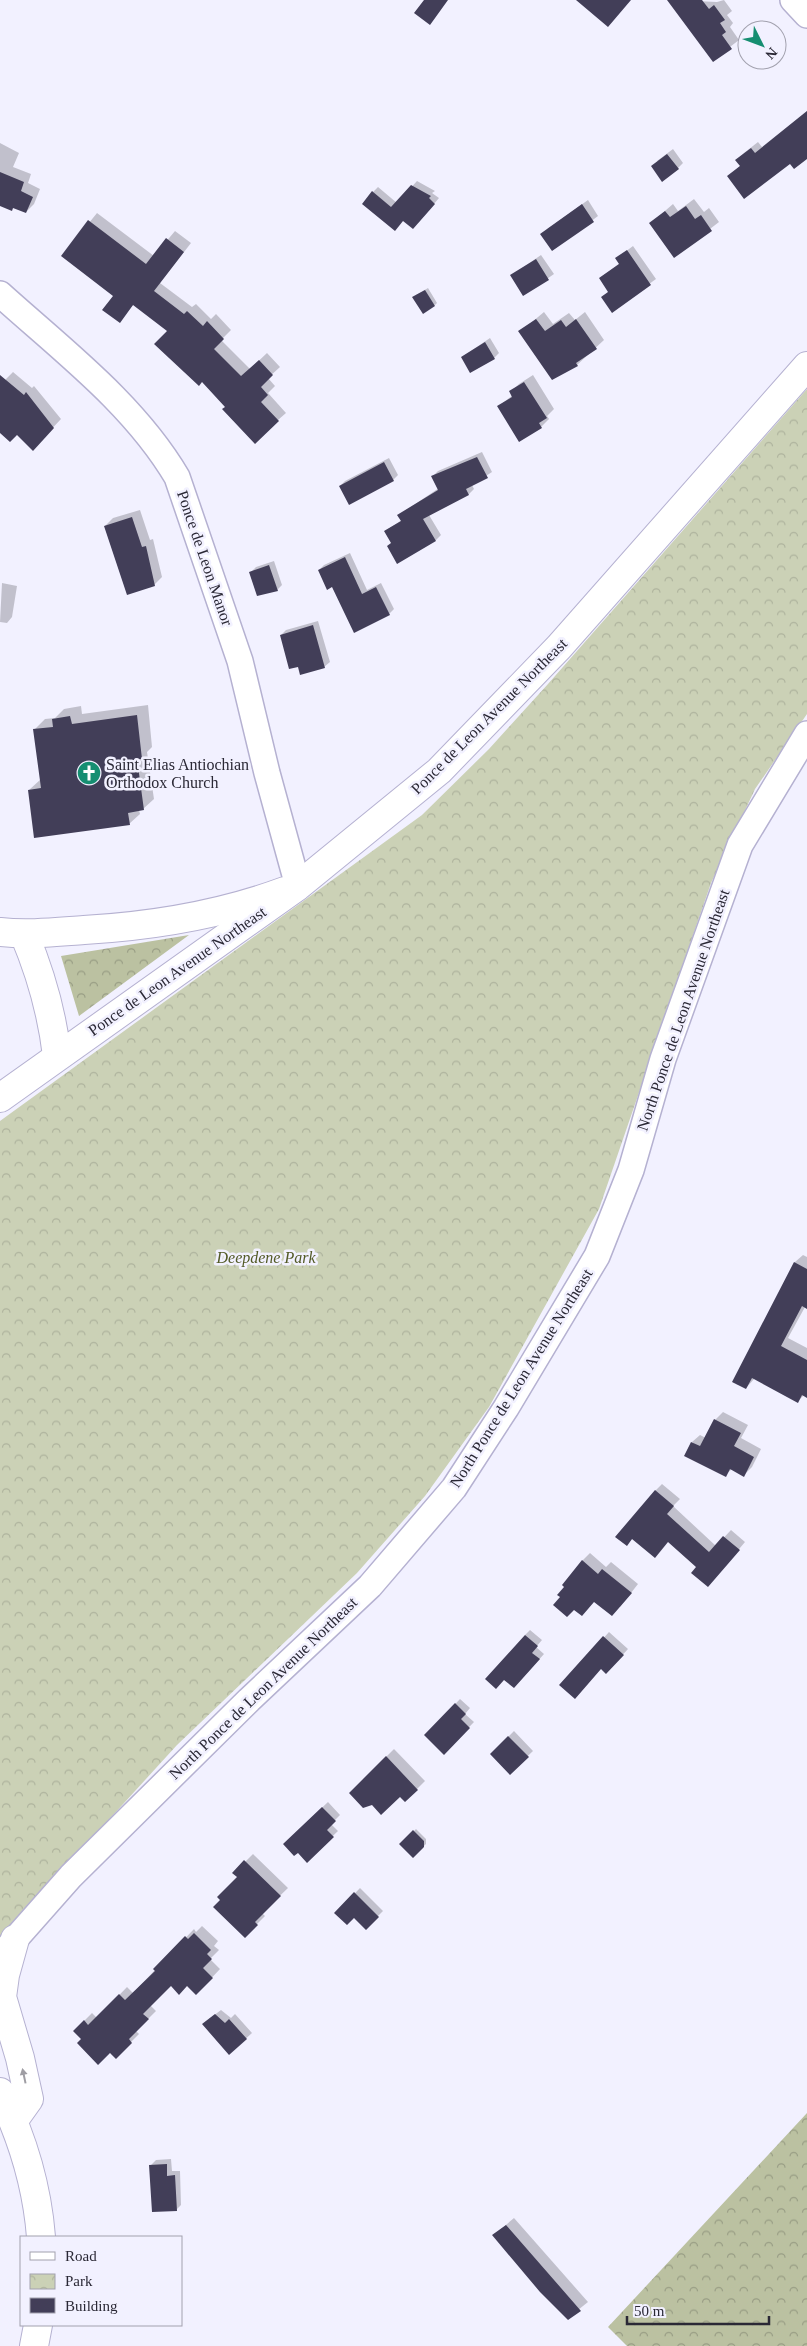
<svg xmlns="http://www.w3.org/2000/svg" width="807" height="2346" font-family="'Times New Roman',serif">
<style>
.forest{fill:url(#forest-crowns)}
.park{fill:url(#park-crowns)}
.shadow{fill:#0003}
.building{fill:#423e58}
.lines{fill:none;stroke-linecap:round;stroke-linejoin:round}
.minor-casing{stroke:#b5b1d1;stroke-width:28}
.major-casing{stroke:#b5b1d1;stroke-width:30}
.highway-casing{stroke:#b5b1d1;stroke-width:30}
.minor{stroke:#fff;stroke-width:25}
.major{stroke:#fff;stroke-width:28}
.highway{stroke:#fff;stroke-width:28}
.oneway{fill:#9f9ea4}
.labels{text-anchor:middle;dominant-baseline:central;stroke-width:5;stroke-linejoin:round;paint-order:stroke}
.street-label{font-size:16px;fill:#2a2835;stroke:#f2f1ff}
.poi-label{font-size:16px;fill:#2a2835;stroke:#f2f1ff;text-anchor:start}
.park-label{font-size:16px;font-style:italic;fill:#525a26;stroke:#f2f1ff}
</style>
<defs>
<pattern id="forest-crowns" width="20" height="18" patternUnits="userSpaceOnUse" patternTransform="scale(1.25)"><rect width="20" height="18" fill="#bbc1a1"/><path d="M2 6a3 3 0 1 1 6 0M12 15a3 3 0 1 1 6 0" fill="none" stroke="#989d84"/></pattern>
<pattern id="park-crowns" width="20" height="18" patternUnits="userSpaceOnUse" patternTransform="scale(1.25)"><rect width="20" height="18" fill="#cbd1b6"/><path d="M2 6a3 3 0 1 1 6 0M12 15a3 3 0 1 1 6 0" fill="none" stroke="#aeb39d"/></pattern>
</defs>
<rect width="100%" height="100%" fill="#f2f1ff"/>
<!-- forest -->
<path class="forest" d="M189,935L79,1016L61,956Z
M807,2113V2346H627L608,2327Z"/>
<!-- park -->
<path class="park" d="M807,389V714L755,789L711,883L599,1209L489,1407L425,1496L357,1573L177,1745L0,1939V1121L422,815L489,749L548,684Z"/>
<!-- shadow -->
<path class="shadow" d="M675,0L717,2L724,0L732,11L727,15L733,23L730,27L739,40L713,60Z
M807,111V157L729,176L741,165L737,160L744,153L758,142L762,147Z
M0,143L19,153L13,167L31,174L28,183L40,189L34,204L26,212L14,207L0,205Z
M673,149L683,163L678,168L657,161Z
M417,181L435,191L432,193L439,198L418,223L404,219L373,192L378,187L397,203Z
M694,199L704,212L709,208L719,222L675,256L651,223L673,204L678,211Z
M588,200L598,216L553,250L547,229Z
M97,213L154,256L175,231L191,243L160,283L192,307L196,304L211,319L216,314L231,330L221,340L250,369L267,353L280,367L268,378L275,386L268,393L286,413L278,420L226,406L169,331L134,304L119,321L115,296L63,255Z
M633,246L656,279L612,311L609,291L600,278L620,263L617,258Z
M541,255L554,274L524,295L512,275Z
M428,288L437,303L435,305L416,295Z
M544,312L553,324L569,313L575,320L585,312L604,340L577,365L520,332Z
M490,338L499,353L494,358L462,357Z
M13,372L32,388L34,386L61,419L33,449L17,434L0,431V385Z
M533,375L554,409L547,416L549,419L541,427L499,406L513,395L511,392L519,384Z
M482,452L492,472L472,485L474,489L469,494L429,515L441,535L436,540L392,542L385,531L402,520L399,515L439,488L433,476L438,471Z
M389,458L398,475L393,480L340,486L345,481Z
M140,510L150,540L153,539L162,577L154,585L105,526L113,518Z
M350,553L367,590L381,583L394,609L389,614L332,585L319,570L324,565Z
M274,561L282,585L277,590L251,572L256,567Z
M2,583L17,586L12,617L7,623L0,622Z
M318,621L330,662L324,667L299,666L281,635L286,630Z
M148,705L152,747L147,752L154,799L143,809L139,810L140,814L129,824L29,790L41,779L35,729L45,719L55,718L64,709L81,706L82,714Z
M803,1255L807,1257V1307H805L788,1338L807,1348V1392L798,1401L755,1378L746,1388L795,1262Z
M723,1412L748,1425L741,1438L761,1449L752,1467L744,1475L732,1469L725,1475L692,1442L700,1435L706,1438L715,1420Z
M662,1484L680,1499L673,1506L716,1546L731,1530L745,1542L714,1579L669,1541L633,1538L627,1544L655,1491Z
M590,1553L606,1567L611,1562L638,1584L620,1607L595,1601L562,1597L582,1561Z
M530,1630L542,1640L536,1647L544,1654L519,1682L525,1635Z
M609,1632L628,1649L606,1673L601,1668L561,1685Z
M460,1699L470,1708L465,1714L474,1722L444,1753L426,1735Z
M514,1731L533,1751L510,1773L491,1754Z
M394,1749L425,1781L405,1801L400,1796L350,1793Z
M328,1802L340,1815L331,1824L338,1831L307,1861L298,1851L284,1844Z
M416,1829L426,1839V1844L413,1856L401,1844Z
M253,1854L288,1888L262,1913L265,1916L245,1936L238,1877L234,1873Z
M360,1888L383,1911L366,1928L354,1916L336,1913Z
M202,1926L218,1941L214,1946L219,1950L210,1959L220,1969L204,1986L171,1984L150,2005L156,2011L136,2031L139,2034L116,2057L110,2051L83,2039L82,2023L92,2013L97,2018L127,1987L133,1993L194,1929L196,1932Z
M221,2010L231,2018L235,2014L252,2033L229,2054L209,2019Z
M171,2159L172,2171H180L181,2205L176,2210L151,2165L156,2160Z
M514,2218L588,2302L568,2318L494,2235Z"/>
<!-- building -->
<path class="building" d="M424,0H448L430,25L414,13Z
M576,0H631L608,27Z
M667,0H702L709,9L714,5L725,20L720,23L726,32L722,35L732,49L713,62Z
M807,111V159L794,169L790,164L744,199L727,176L740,166L735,160L751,148L755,153Z
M667,154L679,169L662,182L651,166Z
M0,172L24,182L21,191L33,197L26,213L13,208L12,211L0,206Z
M411,185L431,196L429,198L435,204L413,229L403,221L395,231L362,204L372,191L391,207Z
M582,204L594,222L552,251L540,234Z
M686,206L695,219L701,215L712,231L674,258L649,223L665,211L670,217Z
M88,220L146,264L166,238L184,252L154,291L184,314L187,311L203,326L207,321L224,339L214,349L241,376L259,360L273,375L261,387L268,395L261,402L279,421L255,444L222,409L225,407L202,382L199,386L154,344L167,331L133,305L120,323L102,310L113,296L61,256Z
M627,250L651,285L612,313L601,297L608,292L599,278L619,264L615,258Z
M536,259L549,280L523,296L510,275Z
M425,290L435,306L423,314L412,297Z
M536,319L545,331L561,320L566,327L576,319L597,349L576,363L578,366L552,380L518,331Z
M485,342L495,359L470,373L461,357Z
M0,375L24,395L26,392L54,428L33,451L17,435L10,442L0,433Z
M524,382L547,418L539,423L542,428L519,442L497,406L512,397L509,391Z
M477,457L488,478L466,489L469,495L423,519L436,541L397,564L387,546L391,543L384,531L401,521L397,515L438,490L431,476Z
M384,462L394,481L349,505L339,486Z
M132,517L142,547L146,546L155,586L127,595L104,526Z
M345,557L362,594L376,587L390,615L354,633L332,587L327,590L318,570Z
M269,565L278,591L257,596L249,572Z
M313,625L325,668L300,675L298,667L289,669L280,635Z
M137,715L142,759H137L144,810L128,813L130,825L34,838L28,790L41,788L33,729L53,727L52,719L70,716L72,724Z
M794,1262L807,1269V1309L802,1306L781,1346L807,1360V1398L802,1395L798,1403L752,1378L746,1389L732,1382Z
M714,1419L741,1433L734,1446L754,1457L744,1477L730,1469L726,1477L684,1456L691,1442L700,1446Z
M655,1490L674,1506L667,1514L709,1552L723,1536L740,1550L708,1587L691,1573L696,1567L668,1542L655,1558L632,1539L627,1546L615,1537Z
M582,1560L598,1574L602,1569L632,1593L612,1616L594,1602L582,1616L574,1610L567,1617L553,1605L560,1597L557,1595L564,1587L562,1585Z
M525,1635L538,1646L532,1653L540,1659L514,1688L504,1680L496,1689L485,1679Z
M603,1636L624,1655L606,1674L601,1669L575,1699L559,1685Z
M455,1703L466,1714L461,1719L470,1728L444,1755L424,1735Z
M508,1736L529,1757L510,1775L490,1754Z
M386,1756L418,1790L405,1802L400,1797L381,1815L372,1805L363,1808L349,1793Z
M322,1807L336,1821L327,1830L334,1837L307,1863L298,1853L294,1856L283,1844Z
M413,1830L424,1841V1847L413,1858L399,1844Z
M244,1860L281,1896L255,1922L258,1925L245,1938L213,1907L220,1900L217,1897L237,1877L232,1873Z
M354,1892L379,1917L366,1930L354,1918L347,1925L334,1913Z
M194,1933L211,1950L207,1954L212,1959L203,1968L213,1978L196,1995L187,1986L179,1995L171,1986L143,2014L149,2019L129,2039L132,2043L116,2059L110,2053L98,2065L77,2043L81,2039L73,2031L84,2020L88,2025L119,1994L125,2000L155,1971L153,1969L185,1936L188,1939Z
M215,2014L225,2023L229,2019L247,2039L229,2055L202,2024Z
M167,2164V2176L175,2175L177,2211L152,2212L149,2165Z
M506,2225L561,2288L581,2311L568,2320L540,2292L492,2235Z"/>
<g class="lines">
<!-- minor casing -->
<g class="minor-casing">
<path id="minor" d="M793,0L807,15
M0,294C62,350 134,404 177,477L240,661L267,773L298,886
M2,1954L71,1876L249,1700L370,1586L454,1488L506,1408L597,1256L631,1170L663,1059L740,845L807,734"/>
</g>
<!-- major casing -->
<g class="major-casing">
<path id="major" d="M0,932C28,935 55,932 84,930C153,926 220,915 285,891"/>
</g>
<!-- highway casing -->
<g class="highway-casing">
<path id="highway" d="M24,934C41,974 52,1013 57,1056
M0,1098L298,886L439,771L559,647L807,366
M0,2092C23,2139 37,2185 41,2237
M14,2120L29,2099L20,2058L2,1997L5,1975L15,1939
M34,2346L38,2325"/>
</g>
<!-- minor -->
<use href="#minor" class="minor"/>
<!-- major -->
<use href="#major" class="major"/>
<!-- highway -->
<use href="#highway" class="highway"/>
</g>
<!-- one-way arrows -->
<defs><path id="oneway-solid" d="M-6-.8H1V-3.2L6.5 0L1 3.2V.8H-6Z" transform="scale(1.25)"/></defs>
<use class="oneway" href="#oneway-solid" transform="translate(24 2076) rotate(-102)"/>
<!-- icons -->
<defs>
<g id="church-disc" transform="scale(1.25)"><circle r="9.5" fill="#168e71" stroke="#f2f1ff"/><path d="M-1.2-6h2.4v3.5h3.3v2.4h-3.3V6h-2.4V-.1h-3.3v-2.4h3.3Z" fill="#fff"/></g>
</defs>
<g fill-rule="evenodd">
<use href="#church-disc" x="89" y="773"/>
</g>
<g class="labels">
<!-- street labels -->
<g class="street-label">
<text transform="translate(205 558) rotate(71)">Ponce de Leon Manor</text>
<text transform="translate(489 716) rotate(-45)">Ponce de Leon Avenue Northeast</text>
<text transform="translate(177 971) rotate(-35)">Ponce de Leon Avenue Northeast</text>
<text transform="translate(683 1010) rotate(-71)">North Ponce de Leon Avenue Northeast</text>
<text transform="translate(521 1378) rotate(-58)">North Ponce de Leon Avenue Northeast</text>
<text transform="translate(263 1688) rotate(-44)">North Ponce de Leon Avenue Northeast</text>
</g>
<!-- poi labels -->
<g class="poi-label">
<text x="106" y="764">Saint Elias Antiochian<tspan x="106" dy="18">Orthodox Church</tspan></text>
</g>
<!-- park labels -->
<g class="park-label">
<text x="266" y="1257">Deepdene Park</text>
</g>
</g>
<!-- legend -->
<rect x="20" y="2236" width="162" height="90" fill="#f2f1ff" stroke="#a2a1ae"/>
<rect x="30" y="2252" width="25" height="8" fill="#ffffff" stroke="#a2a1ae"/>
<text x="65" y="2261" font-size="15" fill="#2a2835">Road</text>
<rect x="30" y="2274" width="25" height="15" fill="url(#park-crowns)" stroke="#a2a1ae"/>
<text x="65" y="2286" font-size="15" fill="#2a2835">Park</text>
<rect x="30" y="2298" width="25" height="15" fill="#423e58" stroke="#a2a1ae"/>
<text x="65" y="2311" font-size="15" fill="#2a2835">Building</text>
<!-- north arrow -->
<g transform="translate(762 45) rotate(132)"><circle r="24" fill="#f2f1ff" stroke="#a2a1ae"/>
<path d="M0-4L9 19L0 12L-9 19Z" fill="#168e71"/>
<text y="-8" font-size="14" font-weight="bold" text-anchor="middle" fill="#2a2835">N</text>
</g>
<!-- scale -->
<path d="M627 2316v8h142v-8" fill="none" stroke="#2a2835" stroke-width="2.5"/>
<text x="634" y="2316" font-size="15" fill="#2a2835" stroke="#f2f1ff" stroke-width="4" paint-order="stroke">50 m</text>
</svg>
